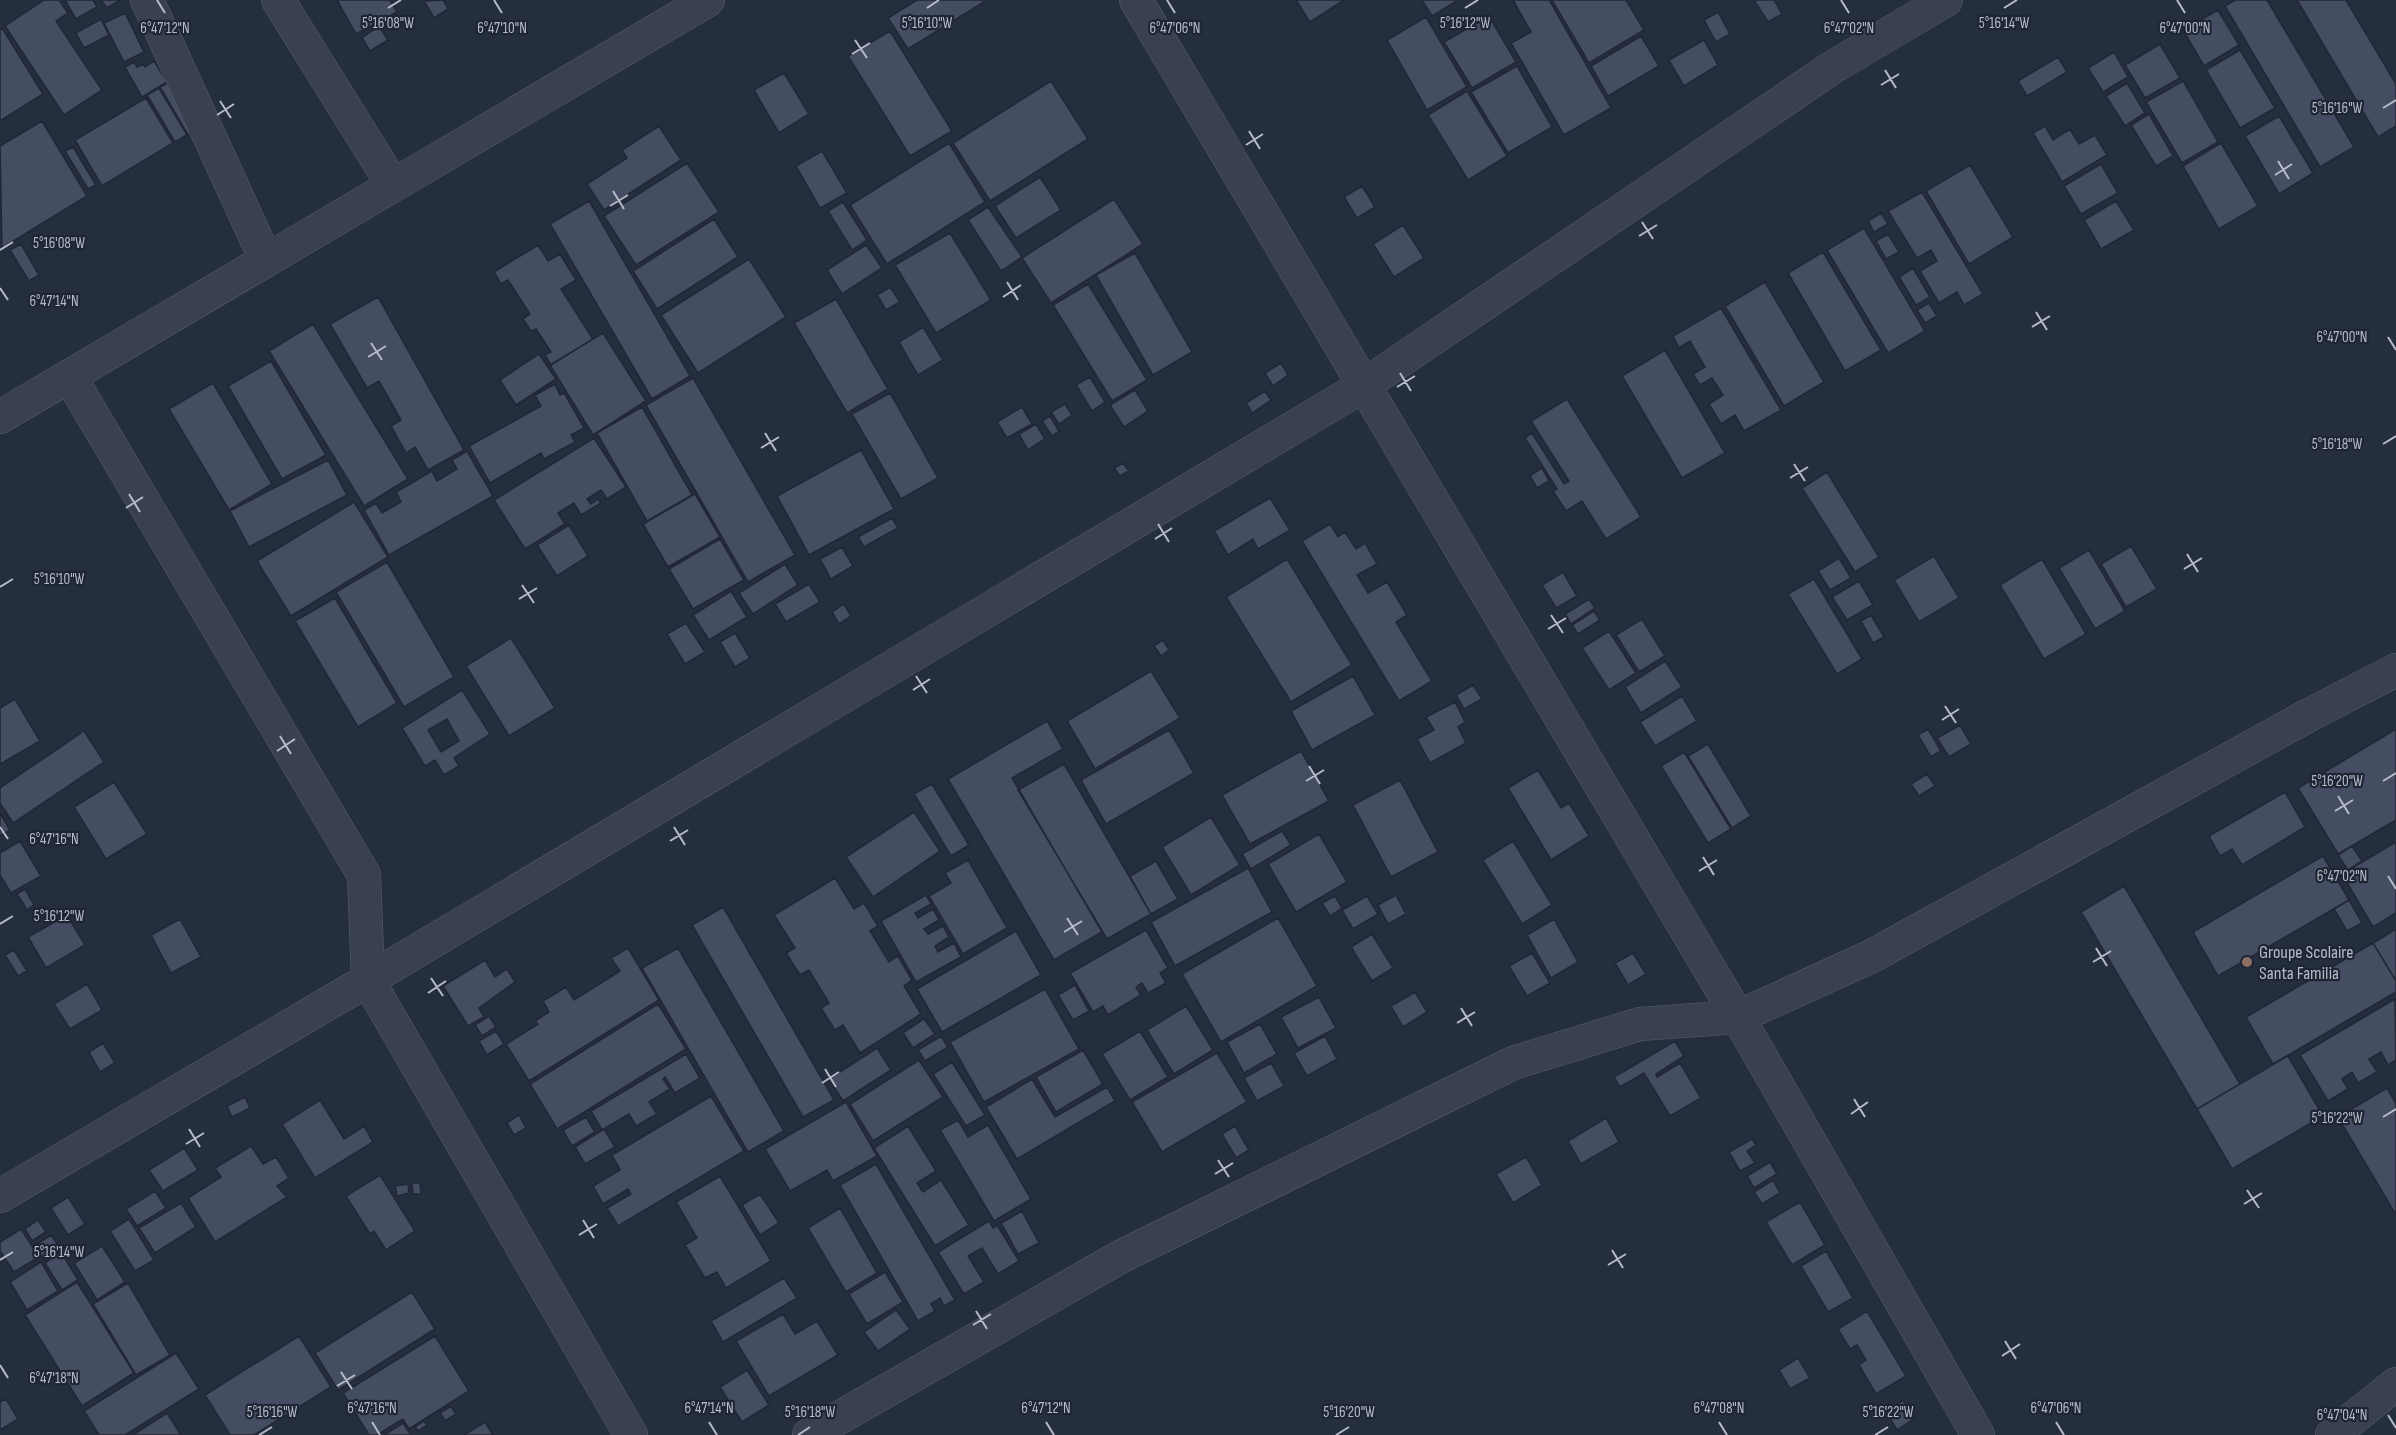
<svg xmlns="http://www.w3.org/2000/svg" width="2396" height="1435" font-family="'Sofia Sans Condensed',sans-serif">
<style>
.building{fill:#444d61;stroke:#202736;stroke-width:1.5;fill-rule:evenodd}
.lines{fill:none;stroke-linecap:round;stroke-linejoin:round}
.minor-casing{stroke:#575e6c;stroke-width:34}
.minor{stroke:#39404f;stroke-width:33}
.ticks{fill:none;stroke:#b5bbc9;stroke-width:2}
.education-dot{fill:#8d6e63;stroke:#1e2534;stroke-width:2}
.labels{text-anchor:middle;dominant-baseline:central;stroke-width:4.5;stroke-linejoin:round;paint-order:stroke}
.poi-label{font-size:18px;fill:#b5bbc9;stroke:#1e2534;text-anchor:start}
.ticks-label{font-size:15px;text-anchor:middle;fill:#b5bbc9;stroke:#1e2534;stroke-width:4.5;stroke-linejoin:round;paint-order:stroke}
</style>
<rect width="100%" height="100%" fill="#252e3f"/>
<!-- building -->
<path class="building" d="M44,0H59L68,13L56,21L102,90L64,115L5,26Z
M65,0H93L97,7L76,19Z
M101,0H120L107,8Z
M337,0H390L397,12L356,34Z
M443,0L448,9L434,18L424,1Z
M917,0H983L984,2L908,49L888,18Z
M1296,0H1344L1310,22Z
M1422,0H1458L1432,16Z
M1513,0H1549L1611,108L1564,135L1511,43L1531,32Z
M1552,0H1626L1644,30L1589,63Z
M1754,0H1774L1782,14L1768,22Z
M2235,0H2267L2354,147L2320,167L2225,6Z
M2297,0H2346L2396,84V126L2378,137Z
M2218,10L2239,45L2204,66L2183,30Z
M1718,12L1730,34L1716,42L1704,20Z
M125,13L144,52L124,62L104,23Z
M1489,16L1516,62L1472,88L1444,42Z
M1426,17L1467,87L1427,110L1387,40Z
M101,19L109,35L84,48L76,33Z
M379,26L388,40L370,51L362,38Z
M2,28L43,94L0,121V30Z
M890,31L952,131L910,156L848,56Z
M1641,36L1659,66L1608,96L1591,66Z
M1704,40L1718,65L1684,86L1669,60Z
M2160,44L2180,78L2145,98L2125,65Z
M2240,50L2275,108L2240,128L2206,70Z
M2114,52L2128,77L2103,92L2088,68Z
M2058,57L2067,72L2027,96L2018,81Z
M154,61L167,82L142,97L125,67L134,62L137,67L143,64L145,67Z
M1517,66L1552,127L1508,153L1471,92Z
M784,73L809,114L779,133L754,90Z
M1051,81L1088,139L990,201L953,143Z
M2183,81L2218,142L2182,163L2146,102Z
M168,83L204,125L188,135L160,87Z
M2127,83L2145,113L2125,126L2106,96Z
M159,88L187,135L175,142L147,95Z
M1467,91L1507,156L1468,180L1428,115Z
M146,98L173,143L102,186L75,140Z
M2149,114L2173,156L2156,166L2131,125Z
M2279,116L2313,173L2279,194L2245,136Z
M42,121L87,196L2,248L0,146Z
M659,126L681,160L604,210L587,184L627,158L622,150Z
M2045,126L2053,140L2070,129L2079,144L2095,135L2107,155L2062,182L2033,133Z
M949,143L985,202L887,264L850,205Z
M2221,143L2258,206L2219,229L2183,166Z
M73,147L96,185L88,189L65,151Z
M822,151L847,193L820,208L796,166Z
M687,163L719,212L636,265L604,216Z
M2101,164L2118,193L2081,214L2064,186Z
M1970,165L2013,237L1969,264L1926,191Z
M1040,177L1061,210L1016,238L995,206Z
M1362,186L1375,207L1357,218L1344,197Z
M1922,192L1983,294L1964,305L1957,292L1939,303L1920,271L1937,261L1931,250L1917,258L1888,211Z
M1114,199L1143,244L1051,303L1022,258Z
M589,201L690,376L652,399L550,224Z
M2116,201L2134,230L2101,249L2084,220Z
M843,202L867,240L852,250L828,211Z
M988,207L1022,257L1001,271L968,220Z
M1881,213L1888,224L1874,232L1868,221Z
M714,219L738,257L657,309L633,271Z
M1403,225L1424,258L1394,277L1373,244Z
M1864,228L1925,331L1888,353L1827,250Z
M950,233L991,300L936,333L895,265Z
M1888,234L1899,252L1886,259L1876,241Z
M21,244L39,275L29,281L10,250Z
M538,245L548,261L560,254L576,280L561,289L593,339L551,365L545,355L551,352L536,329L531,331L523,319L530,314L508,280L501,284L494,272Z
M866,245L882,268L842,294L827,270Z
M1823,252L1881,350L1845,371L1788,273Z
M1135,253L1192,352L1153,375L1096,275Z
M749,259L786,317L698,373L661,315Z
M1913,268L1930,297L1916,305L1899,277Z
M1765,282L1824,382L1784,406L1725,306Z
M1088,284L1147,380L1112,401L1053,305Z
M890,287L900,302L886,310L877,295Z
M378,297L464,450L428,470L415,447L406,453L391,426L401,420L379,381L367,388L330,324Z
M836,299L888,389L847,413L794,323Z
M1929,303L1937,316L1925,323L1917,310Z
M1721,308L1781,410L1744,431L1735,415L1721,424L1709,404L1723,395L1712,378L1700,385L1693,374L1705,367L1690,341L1679,348L1673,336Z
M313,324L408,479L364,506L269,351Z
M923,327L943,360L918,375L899,342Z
M603,333L646,401L593,435L550,365Z
M1665,350L1725,453L1682,478L1622,376Z
M539,354L556,379L516,405L500,380Z
M271,361L326,455L282,479L228,386Z
M1281,363L1288,375L1273,386L1265,373Z
M1090,377L1105,402L1092,411L1076,385Z
M693,378L795,555L748,582L646,405Z
M213,383L272,484L229,510L169,409Z
M555,384L560,395L564,393L584,428L571,435L575,442L544,459L541,453L490,483L469,446L541,406L535,395Z
M1135,390L1148,411L1124,427L1110,405Z
M1265,391L1271,400L1252,413L1246,403Z
M890,393L938,478L901,499L852,414Z
M1567,399L1641,517L1606,539L1582,501L1566,511L1553,491L1557,489L1525,438L1532,433L1564,484L1569,481L1531,421Z
M1065,404L1072,415L1059,424L1051,412Z
M642,407L692,495L647,521L597,433Z
M1022,407L1032,424L1007,438L997,422Z
M1050,416L1059,431L1052,436L1042,421Z
M1036,424L1045,439L1028,450L1019,434Z
M594,438L626,487L607,499L601,490L587,499L591,504L598,499L601,503L581,515L574,503L558,513L565,524L525,549L494,500Z
M861,450L894,509L809,555L777,496Z
M467,451L493,496L389,555L364,510L376,503L382,513L401,502L396,492L432,471L437,481L457,469L452,460Z
M328,460L347,495L249,547L230,511Z
M1123,463L1129,471L1120,476L1114,468Z
M1542,468L1549,481L1537,488L1530,476Z
M1827,472L1879,557L1855,572L1802,488Z
M695,494L720,537L668,567L643,524Z
M1270,498L1290,530L1258,549L1253,539L1228,555L1214,531Z
M354,502L388,557L291,616L257,561Z
M892,518L898,528L864,547L858,537Z
M1330,524L1338,537L1345,532L1356,549L1365,543L1377,564L1357,575L1368,593L1387,582L1407,615L1396,622L1432,681L1399,701L1302,541Z
M569,525L588,556L557,576L537,545Z
M720,539L744,580L693,609L669,569Z
M2131,546L2157,589L2126,607L2101,564Z
M842,547L853,566L831,579L820,559Z
M2089,550L2125,611L2095,629L2059,568Z
M1934,556L1959,598L1919,622L1894,580Z
M1839,558L1851,578L1830,590L1818,571Z
M1287,559L1352,665L1291,702L1226,597Z
M2042,559L2086,634L2044,659L2000,585Z
M387,562L454,677L404,707L336,592Z
M785,564L798,585L753,614L739,593Z
M1563,572L1577,596L1556,608L1542,585Z
M1814,579L1862,659L1837,674L1788,594Z
M1859,581L1873,605L1847,620L1832,597Z
M809,584L820,602L786,622L775,604Z
M731,591L747,617L709,640L693,615Z
M335,598L397,703L358,727L295,621Z
M1589,599L1595,608L1571,624L1565,614Z
M844,604L851,616L839,624L832,612Z
M1594,611L1600,620L1578,634L1572,625Z
M1871,615L1884,637L1873,643L1861,621Z
M1642,619L1665,656L1639,672L1616,635Z
M686,623L705,652L685,664L667,634Z
M1609,631L1636,673L1609,690L1582,648Z
M735,633L750,658L735,667L720,642Z
M511,638L555,708L509,736L466,666Z
M1163,640L1169,650L1161,656L1154,646Z
M1665,661L1682,687L1641,713L1625,687Z
M1151,671L1180,718L1095,769L1067,721Z
M1353,676L1375,715L1312,750L1291,711Z
M1473,685L1482,699L1464,709L1456,695Z
M462,690L490,734L454,758L459,766L444,775L435,760L425,766L402,728ZM447,719L459,741L441,752L428,730Z
M1682,696L1697,721L1655,746L1640,722Z
M15,699L40,741L0,764V708Z
M1455,702L1465,722L1458,727L1466,743L1430,763L1417,739L1434,730L1426,717Z
M1047,721L1063,749L1012,778L1102,932L1054,960L948,779Z
M1960,725L1971,744L1949,757L1937,738Z
M1928,729L1941,751L1931,757L1918,735Z
M2396,729V820L2338,854L2298,788Z
M1169,730L1194,773L1106,824L1081,780Z
M84,731L104,762L13,823L0,803V788Z
M1708,744L1751,816L1732,828L1688,756Z
M1301,751L1329,801L1250,844L1222,795Z
M1684,752L1731,829L1708,843L1661,766Z
M1064,764L1151,914L1107,939L1018,790Z
M1538,770L1561,808L1569,803L1589,836L1551,860L1508,788Z
M1927,774L1935,786L1919,796L1911,784Z
M1400,780L1438,852L1391,877L1353,805Z
M114,782L147,834L106,859L74,807Z
M932,784L969,845L951,856L914,794Z
M2285,792L2305,827L2242,865L2232,849L2220,856L2209,836Z
M914,812L940,851L873,897L846,857Z
M0,813L10,830L0,836Z
M1211,817L1240,865L1191,895L1162,847Z
M1282,831L1291,845L1251,869L1242,854Z
M1319,834L1347,882L1296,912L1268,864Z
M20,841L41,876L11,893L0,875V853Z
M1513,841L1552,905L1522,924L1483,860Z
M2396,842V913L2373,927L2342,874Z
M2352,846L2362,861L2348,870L2338,855Z
M2323,856L2349,900L2218,976L2193,932Z
M968,860L1007,928L963,954L929,896L951,883L945,873Z
M1156,861L1178,899L1151,914L1130,876Z
M1248,868L1272,912L1175,966L1151,922Z
M835,878L854,909L864,903L878,926L870,931L889,962L898,956L912,980L904,986L921,1014L860,1053L843,1025L835,1030L821,1008L829,1003L809,970L800,975L786,953L795,948L774,915Z
M2124,886L2240,1084L2197,1109L2081,912Z
M25,889L34,905L27,910L17,894Z
M926,895L931,904L915,913L918,918L933,909L939,920L924,929L928,934L943,926L949,937L935,946L938,952L954,943L961,957L916,982L881,921Z
M1396,895L1406,914L1388,924L1378,905Z
M1335,896L1342,908L1330,916L1322,903Z
M1367,896L1378,914L1353,929L1342,910Z
M2349,900L2362,923L2347,931L2334,909Z
M723,907L834,1100L803,1117L692,925Z
M67,915L85,945L46,968L28,937Z
M1278,918L1317,986L1221,1042L1182,974Z
M180,919L201,957L171,973L151,935Z
M1554,919L1578,962L1551,978L1527,935Z
M2396,929V981L2373,943Z
M1146,930L1168,968L1160,973L1166,983L1148,993L1142,983L1136,987L1141,995L1108,1015L1103,1006L1093,1012L1070,973Z
M1016,931L1041,975L942,1032L917,989Z
M1372,934L1393,968L1372,981L1351,947Z
M2373,943L2396,981V992L2273,1064L2246,1017Z
M628,948L659,1000L529,1081L506,1044L538,1024L535,1021L549,1012L543,1001L566,987L574,1000L620,971L611,958Z
M678,948L784,1131L748,1152L642,968Z
M14,950L27,971L18,976L5,955Z
M1532,953L1550,983L1527,996L1509,966Z
M1633,953L1646,974L1628,985L1615,963Z
M485,960L495,977L507,969L515,982L479,1008L484,1017L468,1026L443,986Z
M87,984L102,1010L70,1029L54,1004Z
M1075,985L1089,1011L1073,1020L1058,995Z
M1045,989L1079,1049L984,1102L950,1042Z
M1415,992L1427,1012L1403,1027L1391,1006Z
M1319,997L1336,1028L1298,1048L1281,1017Z
M2395,999L2396,1060L2388,1065L2381,1052L2369,1059L2377,1072L2358,1083L2352,1072L2342,1079L2348,1089L2328,1101L2300,1055Z
M658,1004L686,1049L557,1129L530,1084Z
M1186,1006L1213,1050L1174,1074L1147,1030Z
M489,1016L496,1027L482,1036L475,1025Z
M924,1019L935,1034L913,1048L903,1033Z
M1260,1024L1277,1054L1244,1073L1227,1042Z
M496,1031L504,1044L487,1055L479,1041Z
M1140,1031L1168,1077L1130,1100L1102,1054Z
M941,1036L948,1047L925,1061L918,1050Z
M1325,1036L1337,1059L1307,1076L1294,1053Z
M1675,1041L1684,1056L1656,1074L1657,1077L1680,1063L1701,1098L1670,1116L1644,1073L1620,1087L1614,1077Z
M103,1043L115,1063L100,1072L89,1052Z
M877,1048L891,1070L843,1101L829,1079Z
M1083,1050L1103,1084L1056,1112L1036,1077Z
M1217,1053L1247,1102L1162,1152L1132,1102Z
M686,1054L700,1078L675,1093L665,1077L663,1079L670,1089L649,1102L657,1114L636,1126L629,1114L602,1130L591,1111Z
M2288,1056L2323,1116L2232,1169L2197,1109Z
M919,1060L943,1097L873,1141L850,1104Z
M952,1062L985,1115L966,1126L933,1074Z
M1271,1063L1284,1086L1257,1101L1244,1078Z
M1032,1079L1055,1117L1107,1087L1115,1101L1017,1159L986,1107Z
M2387,1088L2396,1104V1215L2338,1117Z
M711,1096L744,1151L618,1226L607,1208L631,1194L628,1189L603,1204L593,1186L620,1170L612,1155Z
M245,1097L250,1108L232,1117L227,1106Z
M320,1100L344,1139L364,1126L373,1142L315,1178L282,1124Z
M846,1102L877,1156L833,1181L827,1170L790,1191L765,1149Z
M519,1115L526,1128L514,1135L507,1123Z
M586,1117L595,1132L572,1146L563,1130Z
M1606,1118L1619,1142L1581,1164L1568,1141Z
M958,1120L968,1137L988,1125L1031,1199L994,1221L940,1130Z
M908,1126L936,1171L917,1183L923,1192L941,1180L969,1225L935,1246L874,1148Z
M1235,1126L1249,1150L1236,1158L1222,1134Z
M604,1129L615,1147L585,1164L575,1147Z
M1752,1139L1756,1145L1747,1151L1755,1163L1740,1171L1729,1152Z
M251,1146L263,1164L276,1157L289,1178L277,1186L287,1197L215,1242L188,1198L221,1177L215,1168Z
M184,1148L198,1170L163,1191L149,1170Z
M1526,1157L1542,1185L1513,1203L1496,1174Z
M1770,1162L1777,1174L1754,1188L1747,1176Z
M876,1164L955,1300L944,1306L940,1298L931,1304L935,1311L918,1321L840,1185Z
M380,1175L415,1231L386,1250L374,1231L370,1234L346,1196Z
M720,1176L771,1261L726,1288L717,1272L705,1278L685,1245L697,1238L676,1202Z
M1773,1180L1780,1193L1762,1204L1754,1192Z
M412,1183H420L421,1194H413Z
M408,1184L409,1193L397,1196L395,1186Z
M155,1191L166,1208L137,1226L126,1209Z
M760,1194L779,1223L760,1235L742,1205Z
M68,1197L85,1224L68,1235L51,1208Z
M1800,1202L1825,1245L1792,1265L1766,1222Z
M181,1203L196,1227L155,1253L139,1228Z
M840,1208L877,1273L846,1292L808,1228Z
M1022,1211L1039,1243L1018,1254L1001,1223Z
M129,1219L154,1260L135,1271L110,1231Z
M38,1220L46,1232L32,1241L25,1229Z
M989,1221L993,1228L997,1225L1019,1261L998,1274L982,1248L968,1256L984,1282L964,1294L938,1252Z
M21,1229L39,1257L14,1272L0,1251V1242Z
M51,1235L60,1248L43,1259L35,1245Z
M102,1246L125,1282L97,1300L74,1263Z
M1826,1251L1853,1298L1828,1312L1801,1266Z
M61,1252L78,1280L62,1290L45,1263Z
M41,1262L58,1291L27,1310L10,1282Z
M885,1272L903,1302L867,1324L849,1294Z
M784,1278L797,1298L723,1342L711,1321Z
M77,1282L134,1373L82,1406L25,1315Z
M128,1283L170,1355L136,1375L93,1304Z
M412,1292L435,1329L338,1390L315,1353Z
M896,1310L910,1329L878,1351L864,1332Z
M1867,1311L1906,1376L1876,1394L1859,1365L1866,1360L1857,1345L1850,1349L1838,1329Z
M783,1314L795,1334L817,1321L838,1355L769,1396L736,1341Z
M299,1336L331,1387L254,1435H230L205,1395Z
M435,1336L469,1391L409,1429L403,1419L377,1435H369L343,1393Z
M176,1353L199,1389L125,1435H99L84,1411Z
M1798,1358L1810,1378L1790,1389L1779,1370Z
M747,1370L769,1405L742,1422L720,1387Z
M6,1399L18,1419L0,1430V1402Z
M1903,1400L1915,1418L1897,1430L1886,1412Z
M451,1406L456,1414L445,1421L440,1413Z
M167,1413L181,1435H133Z
M424,1421L427,1425L418,1431L415,1427Z
M485,1422L493,1435H464Z
M403,1423L411,1435H384Z"/>
<g class="lines">
<!-- minor casing -->
<g class="minor-casing">
<path id="minor" d="M147,0L266,260
M278,0L393,185
M1136,0L1738,1017L1978,1435
M70,377L364,875L368,980L631,1435
M0,417L708,0
M0,1196L368,980L1363,386L1833,67L1946,0
M809,1435L1120,1257L1513,1063L1640,1024L1738,1017L1872,956L2309,715L2396,670
M2332,1435L2396,1384"/>
</g>
<!-- minor -->
<use href="#minor" class="minor"/>
</g>
<!-- ticks -->
<path class="ticks" d="M157,0L165,13M494,0L502,13M1167,0L1175,13M1841,0L1849,13M2177,0L2185,13M388,8L401,0M927,8L939,0M1465,8L1478,0M2004,8L2017,0M855,40L867,58M852,54L870,43M1885,70L1896,88M1881,85L1899,74M220,101L231,118M2383,108L2396,100M217,115L234,104M1249,131L1260,149M1246,145L1263,134M2278,161L2289,179M2275,175L2292,164M613,191L624,209M610,206L628,195M1642,222L1653,239M1639,236L1657,225M0,250L13,242M1007,282L1018,300M0,288L8,300M1003,297L1021,285M2036,312L2047,330M2032,327L2050,316M2388,337L2396,350M371,343L382,360M368,357L386,346M1400,373L1411,391M1397,387L1415,376M765,433L776,451M2383,444L2396,436M761,448L779,437M1794,464L1805,481M1790,478L1808,467M129,494L140,512M126,508L143,497M1158,524L1169,542M1155,539L1172,528M2187,554L2198,572M2184,569L2202,558M522,585L534,603M0,587L13,579M519,599L537,588M1551,615L1563,633M1548,629L1566,618M916,676L927,693M913,690L930,679M1945,706L1956,723M1942,720L1959,709M280,736L291,754M277,751L295,739M1309,766L1320,784M1306,781L1324,770M2383,781L2396,773M2338,796L2349,814M2335,811L2353,800M0,827L8,839M674,827L685,845M670,841L688,830M1703,857L1714,875M1699,871L1717,860M2388,876L2396,889M1067,918L1078,935M0,924L13,916M1064,932L1082,921M2096,948L2107,966M2093,962L2111,951M431,978L443,996M428,993L446,981M1461,1008L1472,1026M1457,1023L1475,1012M825,1069L836,1087M822,1083L839,1072M1854,1099L1865,1117M1851,1114L1868,1102M2383,1117L2396,1109M189,1129L200,1147M186,1144L204,1133M1218,1160L1229,1177M1215,1174L1233,1163M2247,1190L2259,1208M2244,1204L2262,1193M583,1220L594,1238M579,1235L597,1224M1612,1250L1623,1268M0,1260L13,1252M1608,1265L1626,1254M976,1311L987,1329M973,1325L991,1314M2005,1341L2016,1359M2002,1356L2020,1344M0,1365L8,1378M341,1372L352,1389M337,1386L355,1375M2388,1415L2396,1428M372,1422L380,1435M709,1422L717,1435M1046,1422L1054,1435M1719,1422L1727,1435M2056,1422L2064,1435M259,1435L272,1427M798,1435L810,1427M1336,1435L1349,1427M1875,1435L1888,1427"/>
<!-- markers -->
<circle class="education-dot" cx="2247" cy="962" r="6"/>
<g class="labels">
<!-- poi labels -->
<g class="poi-label">
<text x="2259" y="952">Groupe Scolaire<tspan x="2259" dy="21">Santa Familia</tspan></text>
</g>
</g>
<g class="ticks-label">
<text x="927" y="28">5°16'10"W</text>
<text x="388" y="28">5°16'08"W</text>
<text x="1465" y="28">5°16'12"W</text>
<text x="2004" y="28">5°16'14"W</text>
<text x="1849" y="33">6°47'02"N</text>
<text x="165" y="33">6°47'12"N</text>
<text x="502" y="33">6°47'10"N</text>
<text x="1175" y="33">6°47'06"N</text>
<text x="2185" y="33">6°47'00"N</text>
<text x="2337" y="113">5°16'16"W</text>
<text x="59" y="248">5°16'08"W</text>
<text x="54" y="306">6°47'14"N</text>
<text x="2342" y="342">6°47'00"N</text>
<text x="2337" y="449">5°16'18"W</text>
<text x="59" y="584">5°16'10"W</text>
<text x="2337" y="786">5°16'20"W</text>
<text x="54" y="844">6°47'16"N</text>
<text x="2342" y="881">6°47'02"N</text>
<text x="59" y="921">5°16'12"W</text>
<text x="2337" y="1123">5°16'22"W</text>
<text x="59" y="1257">5°16'14"W</text>
<text x="54" y="1383">6°47'18"N</text>
<text x="372" y="1413">6°47'16"N</text>
<text x="709" y="1413">6°47'14"N</text>
<text x="1046" y="1413">6°47'12"N</text>
<text x="1719" y="1413">6°47'08"N</text>
<text x="2056" y="1413">6°47'06"N</text>
<text x="272" y="1417">5°16'16"W</text>
<text x="810" y="1417">5°16'18"W</text>
<text x="1349" y="1417">5°16'20"W</text>
<text x="1888" y="1417">5°16'22"W</text>
<text x="2342" y="1420">6°47'04"N</text>
</g>
</svg>
